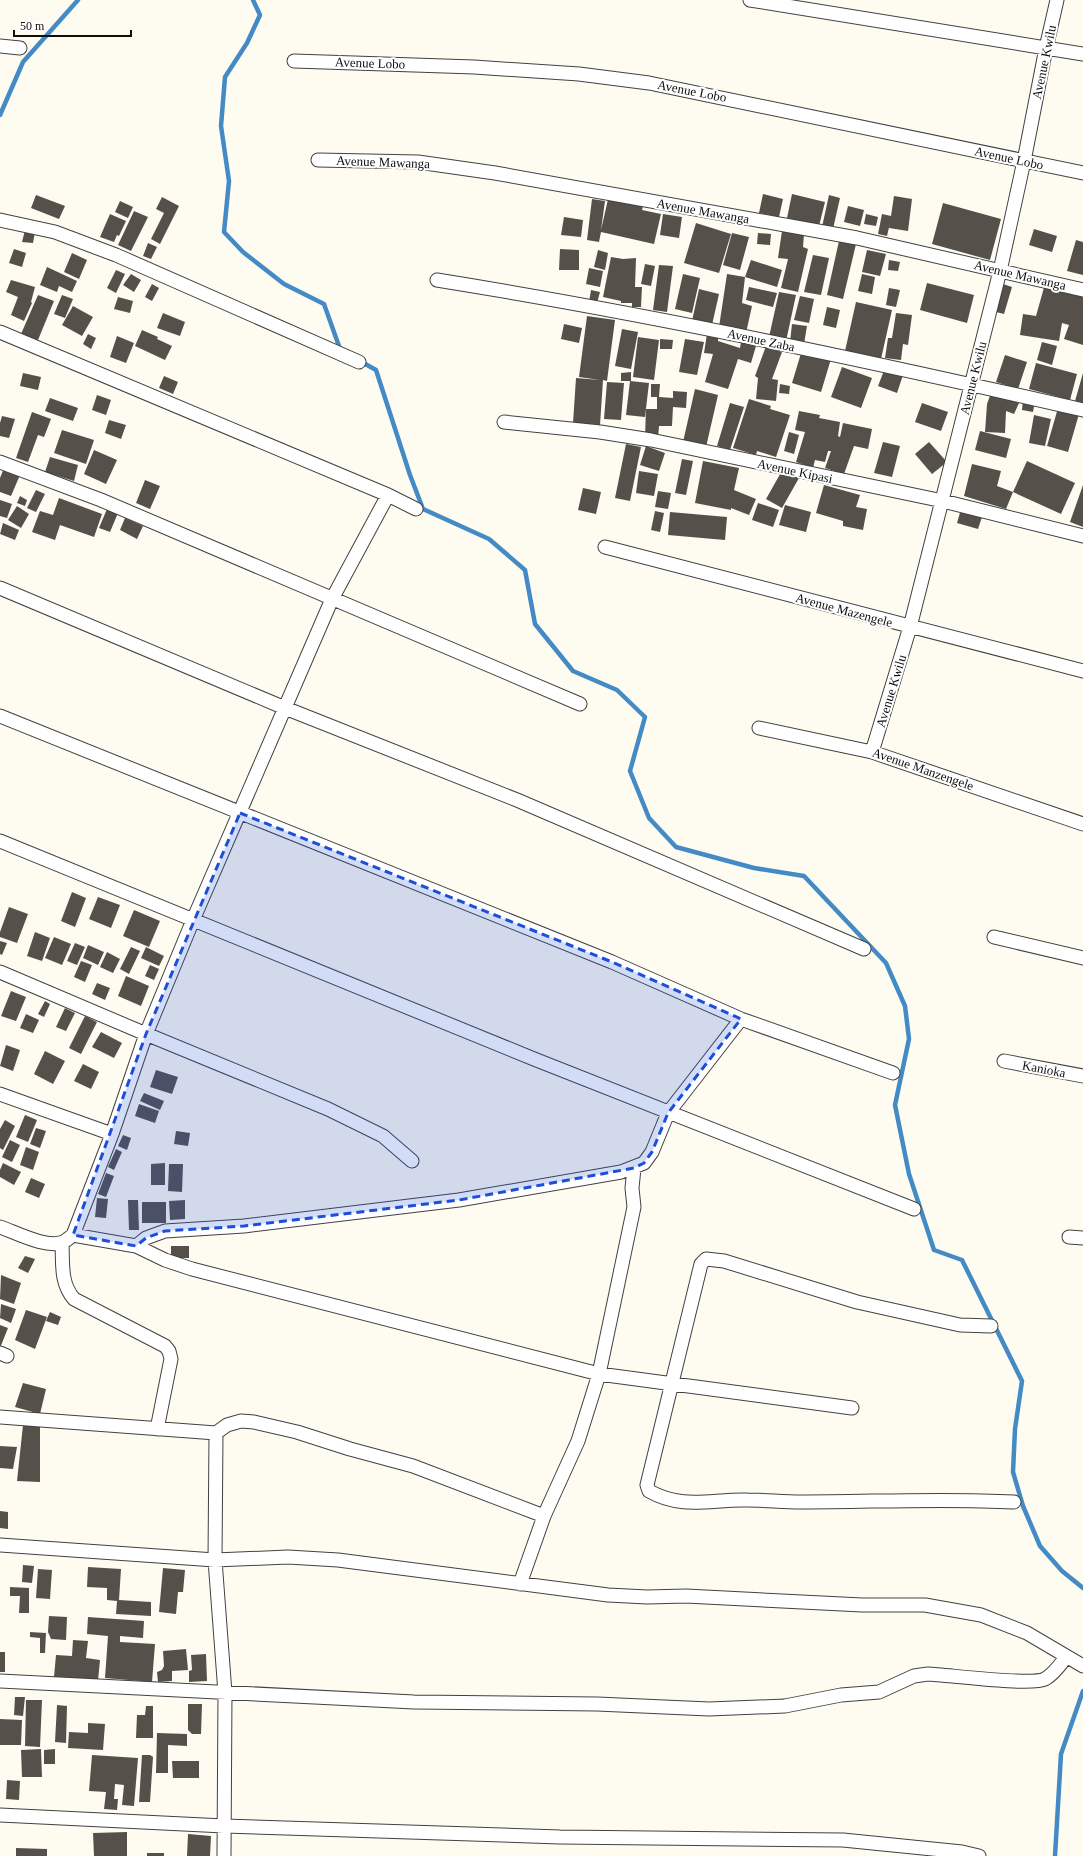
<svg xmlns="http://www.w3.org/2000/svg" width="1083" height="1856" font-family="'Times New Roman',serif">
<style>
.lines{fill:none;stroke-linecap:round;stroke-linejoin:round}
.stream{stroke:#448bc5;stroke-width:4.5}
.building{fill:#56504b}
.street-casing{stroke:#414141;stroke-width:15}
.street{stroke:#fff;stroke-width:13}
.marked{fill:#1d4ed8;fill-opacity:0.2;stroke:#1d4ed8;stroke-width:3;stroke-dasharray:8 5;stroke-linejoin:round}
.labels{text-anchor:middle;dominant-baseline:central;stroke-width:4;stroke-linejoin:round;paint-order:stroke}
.street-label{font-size:13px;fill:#0e0e0e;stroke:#fff}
</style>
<rect width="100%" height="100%" fill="#fefcf1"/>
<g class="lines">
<!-- stream -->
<path class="stream" d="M253,0L260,15L247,43L225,77L221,126L229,181L224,232L243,252L284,284L324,304L340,349
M0,115L23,62L78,0
M360,361L376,370L410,475L423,509L489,539L525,570L535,624L573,671L617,690L645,717L630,771L649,818L676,847L754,868L804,876L886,963L905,1006L909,1039L895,1105L909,1174L934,1250L962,1260L1022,1381L1015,1429L1013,1472L1023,1506L1040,1546L1062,1571L1083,1588
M1055,1856L1061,1754L1083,1691"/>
</g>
<!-- building -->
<path class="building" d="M763,194L783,199L779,217L759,213Z
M792,194L825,202L819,226L787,218Z
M36,195L65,206L59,219L31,208Z
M609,195L644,203L642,210L661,214L654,244L601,232L599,242L587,240L592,199L605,201L601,230Z
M829,195L840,198L833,229L822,227Z
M894,196L912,199L908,231L889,228L891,219L887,236L878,234L882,214L891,216Z
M162,197L179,206L160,244L151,239L164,213L156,209Z
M120,201L133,207L128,218L115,212Z
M943,203L1001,219L990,260L932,244Z
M848,206L864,210L860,226L844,222Z
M134,211L148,217L131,251L118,245Z
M110,214L126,221L119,236L117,235L114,242L100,237Z
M663,214L682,217L679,238L660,235Z
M866,214L878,217L876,226L864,224Z
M564,217L583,220L581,237L561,235Z
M696,223L731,234L719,273L684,263Z
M1034,229L1057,236L1052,252L1029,245Z
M25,230L35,232L33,243L22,242Z
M782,231L804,234L803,247L808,249L798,292L781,288L788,259L778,258Z
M732,233L749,237L740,270L723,265Z
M758,233L771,234L770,245L757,244Z
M1076,240L1083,242V275L1067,271Z
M839,241L856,244L843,299L827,295Z
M148,243L157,247L151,259L143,256Z
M14,249L26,253L22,267L9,263Z
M560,249L579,250V270H559Z
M598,250L608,253L605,270L594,267Z
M867,250L886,254L880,276L862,272Z
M72,253L87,260L79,279L64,272Z
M813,255L829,258L821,295L804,292Z
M611,257L623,259L636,258L635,287H642L641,307H632V303H621V301L603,297Z
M751,260L782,270L777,287L745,277Z
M889,260L900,262L898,271L888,270Z
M645,264L655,266L651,286L641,284Z
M659,265L673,266L667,312L653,310Z
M47,267L77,281L72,292L59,286L57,292L40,285Z
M589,268L603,271L600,287L586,284Z
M116,270L125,274L116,293L107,288Z
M131,274L141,280L134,292L123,285Z
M683,274L700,278L692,313L675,309Z
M727,274L745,277L742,303L752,306L746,333L719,327Z
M862,274L875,277L872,294L858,291Z
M11,280L35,287L31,302L32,303L24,321L11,315L18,297L6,292Z
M927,283L974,295L967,323L920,310Z
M152,284L159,288L152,301L145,297Z
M1003,284L1012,287L1004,314L996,312Z
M1045,284L1083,294V345L1064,339L1069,325L1062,323L1059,341L1020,335L1023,314L1036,316Z
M749,287L777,293L773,307L746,300Z
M889,288L900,290L896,307L886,305Z
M699,289L719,294L712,325L692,321Z
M591,290L600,292L597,303L589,302Z
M779,292L796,295L786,341L769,337Z
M38,295L54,301L38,340L21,334Z
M62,295L73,299L65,318L54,314Z
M800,296L814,299L809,323L794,320Z
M118,297L133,301L130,313L114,309Z
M856,302L892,310L881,359L845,351Z
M73,306L93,317L82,336L62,325Z
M827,307L840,310L836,328L823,325Z
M163,313L185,322L180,336L157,328Z
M896,313L912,315L908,345L903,344L901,360L885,358L888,338H892Z
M587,316L615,320L607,381L603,380L600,425L573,423L576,378L600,380L579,377Z
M564,324L582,328L579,343L561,339Z
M792,324L807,326L804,344L790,342Z
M622,329L638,332L631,369L615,366Z
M142,330L158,337L157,339L172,346L165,360L135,346Z
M88,334L96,338L91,349L83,344Z
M707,334L718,336V341L740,348L741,342L756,346L751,363L738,359L728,389L705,382L713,354L704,353Z
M117,336L134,343L126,363L110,357Z
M638,337L659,340L654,380L633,377Z
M660,339L673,340L672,349H660Z
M685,339L704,342L697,375L679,372Z
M1042,342L1057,346L1052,365L1037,360Z
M766,346L782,352L772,379L778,380L776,401L756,399L758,378L755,376Z
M802,350L831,359L821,392L792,383Z
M1005,355L1027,362L1018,389L996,382Z
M1036,363L1077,374L1070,400L1029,389Z
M842,367L872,378L861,408L831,397Z
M885,368L903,375L897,393L878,386Z
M631,372V381H621V373Z
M23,373L41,377L38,390L20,386Z
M1083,373V404L1075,401Z
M164,376L178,382L173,394L159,388Z
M630,381L649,383L645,417L626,415Z
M607,382L624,383L621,420L604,419Z
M651,384H660L659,397L673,398V391L687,392L686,408L673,407L672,426H659L658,438L645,437L646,409H657V397H651Z
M780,384L790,386L789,394L779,393Z
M695,389L718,395L706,447L683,442Z
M991,393L1019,403L1014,414L1006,411L1005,433L985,432L987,404Z
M97,395L111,400L106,415L92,410Z
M50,398L78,408L73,421L45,411Z
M749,399L771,406L770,409L790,415L776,457L757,451L756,455L733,448Z
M1023,399L1035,401L1033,412L1022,410Z
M730,403L744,407L730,450L717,446Z
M922,403L948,412L941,431L915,422Z
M1058,408L1079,414L1068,452L1047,446Z
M799,411L820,415L819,418L840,422L838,436L840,437L843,423L872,429L868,449L854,446L844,474L825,468L831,451H828L825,462L815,460L813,468L796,462L805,432L795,430Z
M32,412L51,419L44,437L38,435L28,462L16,458Z
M1034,415L1051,419L1045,446L1029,443Z
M2,416L15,419L9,438L0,436V423Z
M109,420L126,425L121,439L105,433Z
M62,430L94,440L86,464L54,453Z
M980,431L1011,439L1006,458L975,450Z
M789,432L799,435L794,454L784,451Z
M883,442L900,446L892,477L874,473Z
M929,442L947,462L932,474L915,454Z
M626,444L641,447L630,501L615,498Z
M646,446L665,453L659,471L640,465Z
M94,450L117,460L106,484L84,474Z
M50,457L78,465L74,481L45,472Z
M682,459L693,461L686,495L675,493Z
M703,461L739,468L734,490L756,499L749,515L731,508V510L695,503Z
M1027,461L1075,483L1061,514L1013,492Z
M972,464L1001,471L997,486L1013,492L1006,509L964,496Z
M4,468L20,475L11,496L0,492V478Z
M783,469L799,478L782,508L766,499Z
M639,471L658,474L654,496L636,493Z
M145,480L160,486L150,509L136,503Z
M824,485L860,495L856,507L867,509L863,530L843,526V521L816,513Z
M1083,485V527L1070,522Z
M583,488L601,492L596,514L578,510Z
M36,490L45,494L36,512L27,508Z
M658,491L671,493L668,509L655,507Z
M20,496L27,500L25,506L17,503Z
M59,498L102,514L94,537L60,525L55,540L32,532L40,511L53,515Z
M0,500L12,504L7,518L0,516Z
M758,503L779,510L773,527L752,520Z
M785,505L811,512L806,532L779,525Z
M17,506L29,514L21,528L8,520Z
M107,509L118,513L110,532L99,528Z
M961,509L983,514L978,529L957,523Z
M655,511L664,513L660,532L651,530Z
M670,512L727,517L725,540L668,535Z
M125,518L143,526L137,539L120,530Z
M3,523L19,530L15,540L0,534Z
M72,892L86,898L75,927L61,921Z
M98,897L120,905L111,928L89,919Z
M9,907L28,914L17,943L0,937V932Z
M134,910L160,921L149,947L123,936Z
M35,932L50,938L42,961L27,956Z
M54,937L71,944L62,965L45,958Z
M0,941L7,943L2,955L0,954Z
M75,943L85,947L77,965L67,961Z
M88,945L104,952L98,965L83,958Z
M131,947L140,951L129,974L120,969Z
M146,947L164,956L159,966L141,958Z
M107,952L120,959L113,973L100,967Z
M81,961L92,965L85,982L74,977Z
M150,965L159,969L154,980L145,976Z
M126,976L149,986L141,1006L118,996Z
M97,983L110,988L105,1000L92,994Z
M11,991L26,997L16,1021L1,1016Z
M45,1001L50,1004L44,1017L38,1014Z
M65,1008L75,1013L66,1031L56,1027Z
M26,1014L39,1020L33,1033L20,1028Z
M85,1016L97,1022L81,1054L69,1048Z
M101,1032L122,1043L114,1058L92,1047Z
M6,1045L20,1050L13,1071L0,1066Z
M45,1051L65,1061L53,1084L34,1074Z
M83,1064L99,1072L91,1089L74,1081Z
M156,1070L178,1077L172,1094L150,1087Z
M144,1093L164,1101L160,1110L140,1101Z
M139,1104L159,1111L155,1123L135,1116Z
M25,1115L37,1120L28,1142L16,1137Z
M5,1120L15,1126L3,1150L0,1148V1129Z
M36,1128L46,1131L40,1148L30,1144Z
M176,1131L190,1133L188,1146L174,1144Z
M123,1135L131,1138L127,1150L118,1146Z
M10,1140L20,1145L12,1162L2,1157Z
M26,1147L39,1152L33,1170L20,1165Z
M116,1149L122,1152L114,1170L108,1167Z
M3,1163L21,1172L14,1185L0,1177V1170Z
M165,1163V1185H151V1164Z
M169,1164H183L182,1192L168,1191Z
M106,1173L114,1176L106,1197L98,1194Z
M31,1178L45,1184L39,1198L25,1192Z
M97,1198L108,1199L106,1218L95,1217Z
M128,1200H138L139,1230H129Z
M185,1200V1219L170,1220L169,1201Z
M142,1202H166V1223H142Z
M171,1246H189V1258H171Z
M25,1256L35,1259L28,1273L18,1268Z
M1,1275L21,1283L14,1304L0,1299Z
M1,1304L16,1309L11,1323L0,1318Z
M26,1310L47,1317L35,1349L15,1340Z
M50,1312L61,1317L58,1325L46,1321Z
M0,1325L8,1328L0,1348Z
M23,1383L46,1389L40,1414L15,1407Z
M23,1425H40V1482L17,1481Z
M0,1446L17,1447L13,1469L0,1468Z
M0,1511L8,1512V1529L0,1528Z
M23,1565L34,1566L32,1583L22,1582Z
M88,1567L121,1569L119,1600L151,1602V1616L116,1614L117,1601L107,1600V1588L87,1587Z
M163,1568L185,1570L183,1592H178L176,1614L159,1612Z
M38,1569L52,1570L50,1599L36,1598Z
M10,1587L29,1588V1613H19L20,1596H10Z
M49,1616L67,1617L66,1640L51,1639L48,1632Z
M88,1617L144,1621L143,1638L120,1636V1642L155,1644L152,1682L105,1678L108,1636L87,1634Z
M30,1632L46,1633L45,1653H40V1638L30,1637Z
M73,1640L88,1641L86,1658L100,1660L98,1681L54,1677L56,1655L72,1656Z
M186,1649L188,1670L172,1671V1681L158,1682L157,1672L162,1670L164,1666L163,1651Z
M0,1652H5V1672H0Z
M206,1654L207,1681L189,1682V1671L192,1670L191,1655Z
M15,1697H25L23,1716L14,1715Z
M26,1700H42L40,1747L25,1746Z
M188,1704H202L201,1734H192L188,1730Z
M57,1705L67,1706L66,1743L55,1742Z
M146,1706H153V1738H136L137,1715H145Z
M0,1719L22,1720L21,1745H0Z
M88,1723L105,1724L103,1750L68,1748L69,1732L88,1733Z
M157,1733L187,1734V1746L168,1745V1773H156Z
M41,1749L42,1777H22L21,1750Z
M55,1749V1764H44V1750Z
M92,1755L138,1758L134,1806L122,1805L124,1785L115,1784L114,1799H118L117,1810L104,1809L106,1792L89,1791Z
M142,1755H150L153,1757L150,1802H139Z
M172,1761H199V1778H173Z
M7,1780L20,1781L19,1800L6,1799Z
M127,1832V1856H94L93,1833Z
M188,1834L211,1836L210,1856H187Z
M16,1848L47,1849V1856H16Z
M147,1853H164V1856H147Z"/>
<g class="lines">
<!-- street casing -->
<g class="street-casing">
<path id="street" d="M750,0L1083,54
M0,46L20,48
M294,61L474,67L579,74L649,83L1083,173
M318,160L418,162L495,173L857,238L1083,290
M0,220L55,232L116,255L359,362
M437,280C654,315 869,361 1083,410
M0,332L388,495L416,509
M504,422L600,432L651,440L943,501L1083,536
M0,462L101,500L580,704
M605,547L1083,671
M0,588L285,708L517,800L864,949
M0,716L612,962L741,1019L893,1073
M759,728L872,752L1083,824
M872,752L910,627L1000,271L1024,161L1046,48L1057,0
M0,841L534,1059L914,1209
M994,937L1083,958
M0,972L146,1034L328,1109L383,1136L412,1161
M1004,1061L1083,1076
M0,1094L112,1134
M0,1227C15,1232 47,1249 63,1242C66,1241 70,1237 73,1235L136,1246L165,1260L192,1269L599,1374L852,1408
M73,1235L112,1134L146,1034L193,920L332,599L388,495
M1069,1237L1083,1238
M62,1243C63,1263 60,1283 74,1299L165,1346L169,1351L171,1359L157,1429
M136,1246L146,1238L165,1231L244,1226L459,1200L621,1172L644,1163L652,1152L668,1113L741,1019
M991,1326L960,1325L857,1302L724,1261L706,1259L701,1264L647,1485L649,1491C683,1510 711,1499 747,1500C765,1500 783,1502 801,1502C872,1502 943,1498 1014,1502
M0,1353L7,1356
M0,1417L216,1433L227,1425L241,1421L254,1422L297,1432L350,1449L413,1466L544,1516
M216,1433L215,1560L225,1693L224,1856
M0,1545L215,1560L288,1557L338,1560L608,1595L647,1597L686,1596L862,1605H925L981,1615L1027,1633L1083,1666
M520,1584L544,1516L578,1441L599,1374L634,1207L632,1188L634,1168
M0,1681L414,1702L597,1704L709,1709L785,1706L841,1695L879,1692L914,1676L928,1674C949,1675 1031,1686 1045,1679C1054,1674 1060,1665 1066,1657
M0,1815L224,1826L560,1837L843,1840L962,1852L979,1856"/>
</g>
<!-- street -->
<use href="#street" class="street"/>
</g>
<!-- marked area -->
<path class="marked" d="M240,813L612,962L741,1019L668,1113L652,1152L644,1163L634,1168L459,1200L244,1226L165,1231L146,1238L136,1246L73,1235L146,1034Z"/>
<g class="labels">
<!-- street labels -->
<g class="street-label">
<text transform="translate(1044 62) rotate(-78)">Avenue Kwilu</text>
<text transform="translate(370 63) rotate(2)">Avenue Lobo</text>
<text transform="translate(692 91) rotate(11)">Avenue Lobo</text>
<text transform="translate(1009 158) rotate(12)">Avenue Lobo</text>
<text transform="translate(383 162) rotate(2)">Avenue Mawanga</text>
<text transform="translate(703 211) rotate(10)">Avenue Mawanga</text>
<text transform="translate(1020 275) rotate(13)">Avenue Mawanga</text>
<text transform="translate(761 340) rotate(12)">Avenue Zaba</text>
<text transform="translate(973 378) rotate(-76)">Avenue Kwilu</text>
<text transform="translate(795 471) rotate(12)">Avenue Kipasi</text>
<text transform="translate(844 610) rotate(15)">Avenue Mazengele</text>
<text transform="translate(891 691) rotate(-73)">Avenue Kwilu</text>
<text transform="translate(923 769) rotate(19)">Avenue Manzengele</text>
<text transform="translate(1044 1069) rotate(11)">Kanioka</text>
</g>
</g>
<!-- scale -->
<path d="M14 30v6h117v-6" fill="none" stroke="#0e0e0e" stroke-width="2"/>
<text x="20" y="30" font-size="12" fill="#0e0e0e" stroke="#ffffff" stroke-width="3" paint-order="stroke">50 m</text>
</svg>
